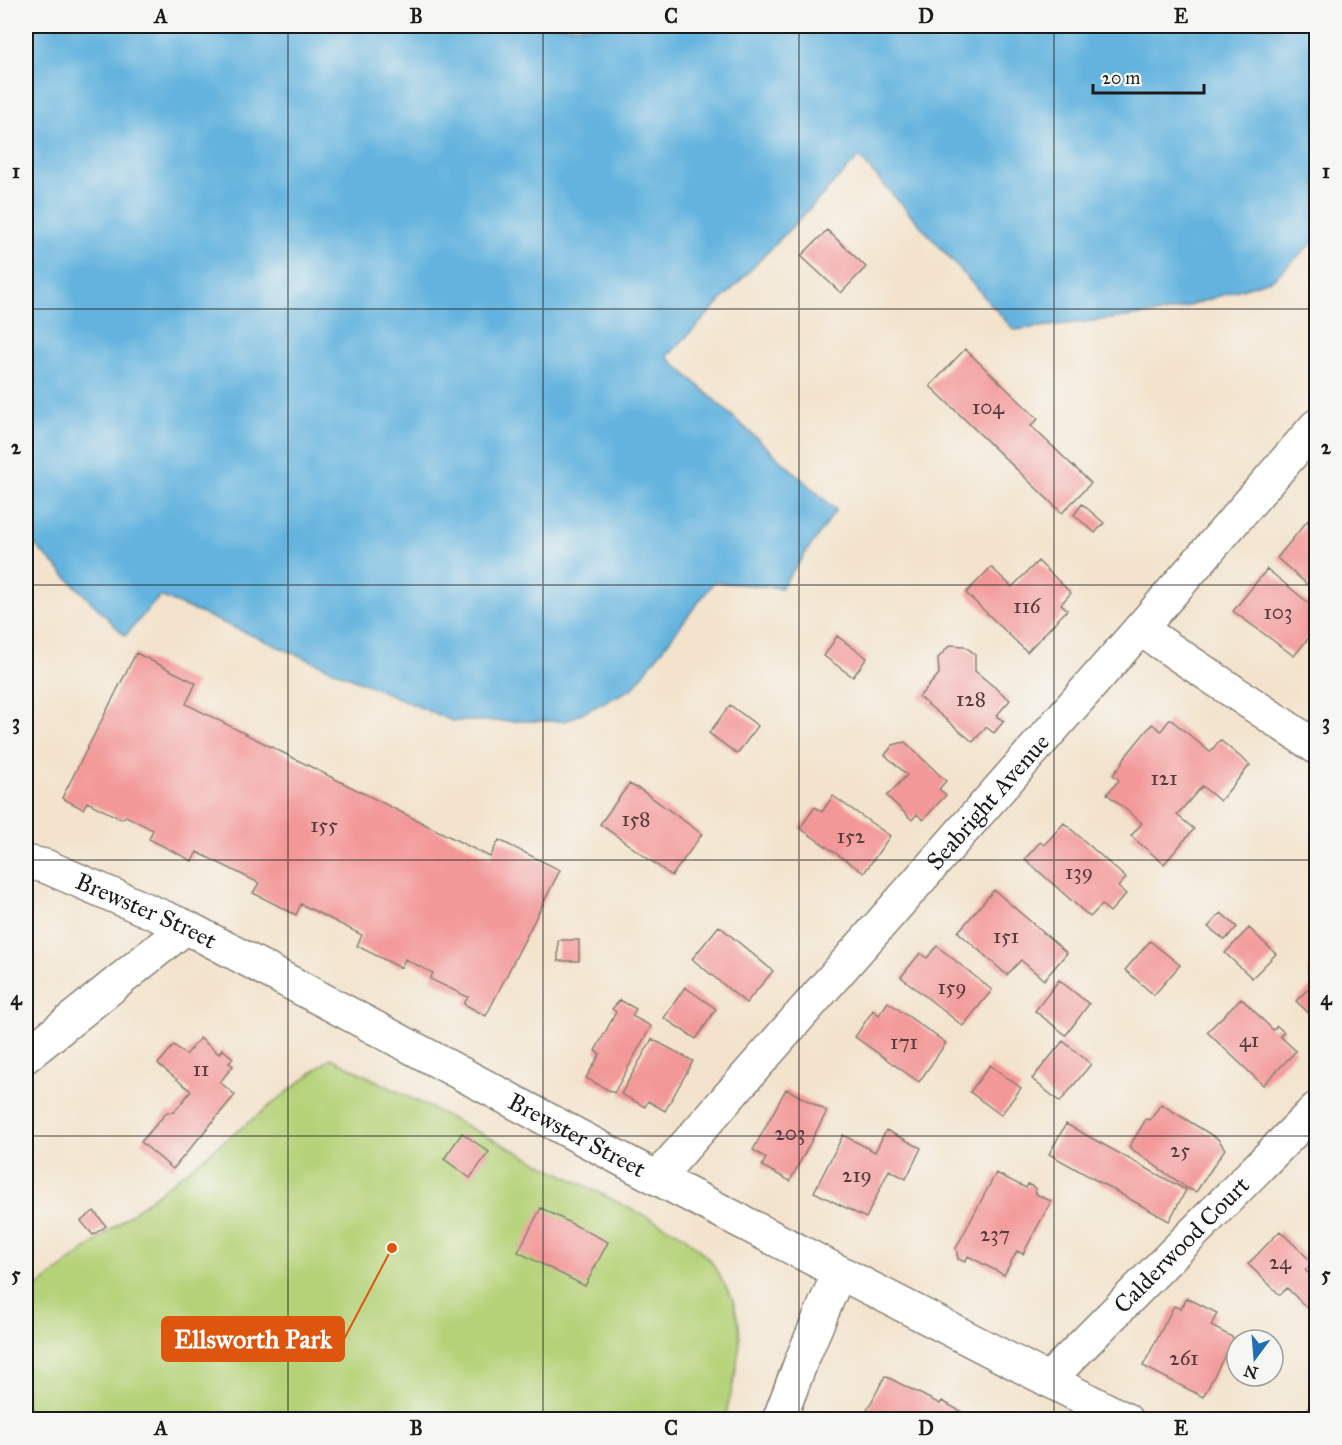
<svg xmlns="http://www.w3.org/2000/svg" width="1342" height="1445" font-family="'IM FELL Great Primer',serif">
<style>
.green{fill:#b5d278;stroke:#68774a;stroke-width:1.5}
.water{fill:#63b3de;stroke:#40687d;stroke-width:1.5}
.building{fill:#f39898}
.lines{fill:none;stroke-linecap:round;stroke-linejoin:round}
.street-casing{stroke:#888074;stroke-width:36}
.secondary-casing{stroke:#888074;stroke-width:36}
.street{stroke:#fff;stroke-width:33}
.secondary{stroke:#fff;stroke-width:33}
.grid{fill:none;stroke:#1c1c1c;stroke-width:1.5;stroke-opacity:0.55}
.labels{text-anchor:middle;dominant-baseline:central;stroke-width:4.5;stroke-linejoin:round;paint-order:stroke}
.number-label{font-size:21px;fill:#523b3b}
.street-label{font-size:24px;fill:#1c1c1c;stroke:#f6f6f2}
.leader{fill:none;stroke:#de560d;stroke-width:2}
.callout-dot{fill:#de560d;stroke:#f6f6f2;stroke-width:2}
.callout{fill:#de560d;stroke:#de560d;stroke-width:2}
.callout-label{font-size:26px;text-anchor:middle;font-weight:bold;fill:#fff}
.neatline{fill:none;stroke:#1c1c1c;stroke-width:2}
.grid-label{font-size:20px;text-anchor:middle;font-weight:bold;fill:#1c1c1c}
</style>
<rect width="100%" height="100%" fill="#f6f6f2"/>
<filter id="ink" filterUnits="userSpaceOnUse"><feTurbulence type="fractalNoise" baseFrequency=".0167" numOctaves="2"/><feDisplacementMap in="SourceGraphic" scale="12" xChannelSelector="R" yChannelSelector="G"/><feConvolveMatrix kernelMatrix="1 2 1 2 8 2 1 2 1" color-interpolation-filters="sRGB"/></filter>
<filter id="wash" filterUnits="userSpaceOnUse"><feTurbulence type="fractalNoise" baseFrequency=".008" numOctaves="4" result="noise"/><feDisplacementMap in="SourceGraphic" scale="24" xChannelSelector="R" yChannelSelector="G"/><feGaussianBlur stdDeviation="1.35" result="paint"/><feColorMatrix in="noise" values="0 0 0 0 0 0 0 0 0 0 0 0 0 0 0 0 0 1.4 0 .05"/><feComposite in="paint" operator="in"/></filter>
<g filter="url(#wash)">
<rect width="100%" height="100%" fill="#f3e3cc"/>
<!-- green -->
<path class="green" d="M331,1058L683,1235L711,1261L733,1300L739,1324L740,1344L735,1376L725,1419L26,1420V1296Z"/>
<!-- water -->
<path class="water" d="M26,26H1316V240L1273,279L1169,312L1014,330L859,157L667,357L836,510L781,588L714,582L632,689L566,721H452L160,596L125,636L26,536Z"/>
<g id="blocks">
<!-- building -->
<path class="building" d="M827,230L866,267L841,293L801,256Z
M965,349L1038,419L1031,426L1091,483L1062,513L930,386Z
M1082,504L1104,523L1095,533L1074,515Z
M1308,520L1316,528V592L1277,558Z
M1038,561L1071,593L1061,604L1067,610L1027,652L966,593L991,567L1012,587Z
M1267,569L1316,609V629L1294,656L1233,611Z
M837,636L867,658L853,677L824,656Z
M950,645L964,646L975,654V671L1010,700L996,716L1004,721L994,733L986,727L973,742L919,697L939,674L938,658Z
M136,653L196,683L186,704L490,857L499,840L560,870L486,1016L464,1004L468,997L430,979L433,973L405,959L401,968L357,946L362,935L301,904L296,915L253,893L259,883L197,852L192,861L149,839L153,830L126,816L121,819L87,802L83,809L62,798Z
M730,705L758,726L737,754L709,733Z
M1170,719L1210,752L1220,740L1250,765L1220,801L1202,786L1177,815L1194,829L1164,864L1131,836L1142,823L1107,794L1119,780L1113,775L1122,763L1125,757L1152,724L1161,731Z
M905,742L946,781L939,789L946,795L923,820L917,814L912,820L887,796L907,775L885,755L893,745Z
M629,784L641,790L702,834L672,876L600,824Z
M833,796L890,836L864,873L800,828L815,807L822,812Z
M1064,823L1126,878L1118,887L1126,894L1110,912L1102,905L1090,917L1025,859L1040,842L1044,845Z
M994,890L1067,953L1044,980L1021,960L1007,975L958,932Z
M1221,913L1237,927L1225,940L1208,927Z
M719,926L773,971L746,1003L692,959Z
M1249,928L1276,954L1252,978L1225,953Z
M558,940H579V961H558Z
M1150,941L1180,965L1154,995L1125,970Z
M937,946L992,990L963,1026L901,977L920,953L927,958Z
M1316,961V1015L1314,1018L1296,1001L1312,985L1308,971Z
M1059,980L1089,1004L1066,1035L1035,1011Z
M685,987L716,1009L696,1039L664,1018Z
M1241,998L1273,1030L1277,1026L1284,1032L1280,1036L1296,1051L1263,1085L1207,1032Z
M620,1000L636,1009L632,1016L651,1026L614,1093L586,1078L600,1054L595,1051L616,1012L612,1009Z
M888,1002L946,1043L919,1082L855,1037L873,1010L879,1015Z
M200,1038L219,1054L222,1049L233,1058L229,1063L233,1066L220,1082L235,1095L173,1169L141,1142L167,1112H174L191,1091L158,1064L174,1045L186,1055Z
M652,1039L693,1061L665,1111L648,1101L645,1107L621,1094Z
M1063,1041L1091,1064L1060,1102L1032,1079Z
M990,1065L1021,1088L1001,1115L970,1092Z
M786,1089L827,1111L790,1181L762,1166L766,1158L753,1150Z
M1161,1104L1218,1139L1225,1149L1196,1192L1187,1188L1129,1147L1146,1119L1150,1120Z
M1066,1124L1186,1190L1169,1221L1049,1154Z
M886,1130L921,1148L906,1179L889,1170L866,1218L814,1192L843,1135L875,1152Z
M462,1133L489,1152L470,1178L444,1159Z
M996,1173L1026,1188L1028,1184L1035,1188L1036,1194L1051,1201L1023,1254L1017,1251L1004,1275L968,1256L965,1262L958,1259L956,1248Z
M541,1208L608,1242L585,1286L518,1252Z
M94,1211L106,1226L93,1235L81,1221Z
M1280,1231L1313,1263L1305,1270L1316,1281V1297L1306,1307L1287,1288L1280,1295L1248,1264Z
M1187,1298L1217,1313L1211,1326L1234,1338L1203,1397L1143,1366L1174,1306L1181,1309Z
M885,1376L940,1404L942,1401L976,1420H862Z
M1316,1393V1420H1303Z"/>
</g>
</g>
<g filter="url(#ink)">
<use href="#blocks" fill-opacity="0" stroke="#888074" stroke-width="1.5"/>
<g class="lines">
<!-- street casing -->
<g class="street-casing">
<g id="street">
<path d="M1140,629L1316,747"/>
<path id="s1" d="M26,862L45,866L186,927L657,1178L839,1272"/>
<path d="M26,1056L186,927"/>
<path id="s2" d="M657,1178L1140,629L1316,426"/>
<path id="s3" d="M1048,1380L1316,1109"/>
</g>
</g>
<!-- secondary casing -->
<g class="secondary-casing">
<path id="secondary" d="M779,1420L801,1362L839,1272L1126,1420"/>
</g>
<!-- street -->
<use href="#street" class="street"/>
<!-- secondary -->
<use href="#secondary" class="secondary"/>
</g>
</g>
<!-- grid -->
<path class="grid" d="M288,26V1420M543,26V1420M799,26V1420M1054,26V1420M26,309H1316M26,585H1316M26,860H1316M26,1136H1316"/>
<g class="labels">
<!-- number labels -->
<g class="number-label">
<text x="988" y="407">104</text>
<text x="1027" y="606">116</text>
<text x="1278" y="612">103</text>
<text x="971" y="699">128</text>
<text x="1164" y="778">121</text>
<text x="636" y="819">158</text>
<text x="324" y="825">155</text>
<text x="851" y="836">152</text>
<text x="1079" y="872">139</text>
<text x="1006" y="936">151</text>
<text x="952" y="987">159</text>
<text x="1249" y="1040">41</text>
<text x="904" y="1042">171</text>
<text x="201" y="1069">11</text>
<text x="790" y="1133">203</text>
<text x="1180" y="1150">25</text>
<text x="857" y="1175">219</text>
<text x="995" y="1234">237</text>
<text x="1280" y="1262">24</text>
<text x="1184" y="1358">261</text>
</g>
<!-- street labels -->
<g class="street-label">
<text stroke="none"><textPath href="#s2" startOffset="501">Seabright Avenue</textPath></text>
<text stroke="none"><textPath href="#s1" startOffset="130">Brewster Street</textPath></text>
<text stroke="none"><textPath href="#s1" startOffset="616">Brewster Street</textPath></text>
<text stroke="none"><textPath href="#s3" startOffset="190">Calderwood Court</textPath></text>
</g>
</g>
<!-- callouts -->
<path class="leader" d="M392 1248L344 1339"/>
<circle class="callout-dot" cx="392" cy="1248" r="6"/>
<rect class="callout" x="162" y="1317" width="182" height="44" rx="6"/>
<g class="callout-label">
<text x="253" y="1348">Ellsworth Park</text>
</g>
<!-- margin -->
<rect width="1342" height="1445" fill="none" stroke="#f6f6f2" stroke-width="66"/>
<!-- north arrow -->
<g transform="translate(1255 1358) rotate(196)"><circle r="28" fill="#f6f6f2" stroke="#9f9f9c" stroke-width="1.5"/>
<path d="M0-4.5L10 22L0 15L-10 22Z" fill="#1f6fb2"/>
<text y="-9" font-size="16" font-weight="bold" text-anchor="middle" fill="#1c1c1c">N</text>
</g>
<!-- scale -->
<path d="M1093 84v9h111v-9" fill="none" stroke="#1c1c1c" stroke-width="3"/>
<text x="1102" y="84" font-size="18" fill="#1c1c1c" stroke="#f6f6f2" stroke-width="4.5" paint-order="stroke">20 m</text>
<rect x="33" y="33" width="1276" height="1379" class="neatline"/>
<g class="grid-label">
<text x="161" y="23">A</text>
<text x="416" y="23">B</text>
<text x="671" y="23">C</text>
<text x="926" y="23">D</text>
<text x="1181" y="23">E</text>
<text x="16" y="178">1</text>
<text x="1326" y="178">1</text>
<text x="16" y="454">2</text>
<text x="1326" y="454">2</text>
<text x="16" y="729">3</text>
<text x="1326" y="729">3</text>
<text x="16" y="1005">4</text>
<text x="1326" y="1005">4</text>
<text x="16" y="1281">5</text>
<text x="1326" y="1281">5</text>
<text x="161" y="1435">A</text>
<text x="416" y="1435">B</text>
<text x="671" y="1435">C</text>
<text x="926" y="1435">D</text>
<text x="1181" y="1435">E</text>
</g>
</svg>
